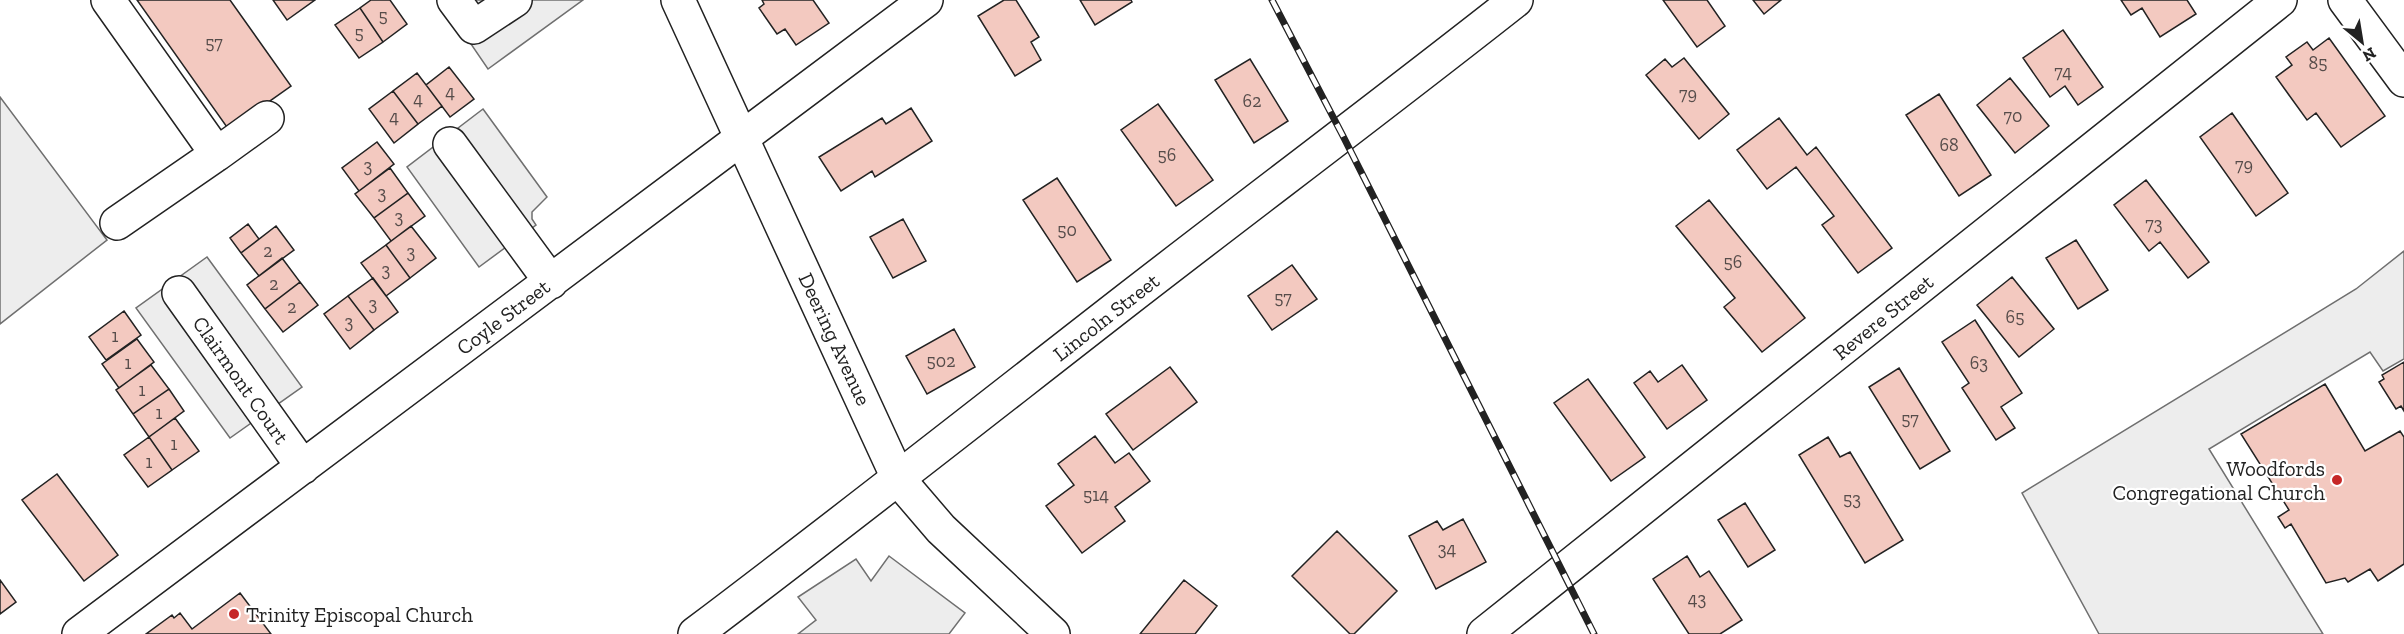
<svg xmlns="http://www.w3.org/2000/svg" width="2404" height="634" font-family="'Zilla Slab',serif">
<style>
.parking{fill:#ededed;stroke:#6f6f6f;stroke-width:1.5}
.building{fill:#f3c9c0;stroke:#222;stroke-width:1.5}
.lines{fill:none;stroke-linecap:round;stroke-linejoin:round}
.minor-casing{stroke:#222;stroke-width:36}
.major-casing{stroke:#222;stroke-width:36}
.minor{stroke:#fff;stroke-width:33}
.major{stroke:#fff;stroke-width:33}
.rail-casing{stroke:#222;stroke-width:7}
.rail{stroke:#fff;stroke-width:4.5;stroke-dasharray:14;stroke-linecap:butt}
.poi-dot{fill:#c62828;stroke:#fff;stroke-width:2}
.labels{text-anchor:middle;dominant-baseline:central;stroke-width:4.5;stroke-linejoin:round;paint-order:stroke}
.number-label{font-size:18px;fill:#564c4a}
.street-label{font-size:21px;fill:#222;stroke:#fff}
.poi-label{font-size:21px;fill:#222;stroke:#fff;text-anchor:end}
</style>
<rect width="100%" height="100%" fill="#fff"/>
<!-- parking -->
<path class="parking" d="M441,0H583L488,69Z
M0,97L107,240L0,324Z
M483,109L547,197L532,212V219L536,225L479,267L407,167Z
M2404,251V359L2383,371L2370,352L2209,449L2323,634H2099L2022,493L2356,289Z
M207,257L302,387L230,438L136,308Z
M889,556L965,613L949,634H798L816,620L798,597L856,559L871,581Z"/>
<!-- building -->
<path class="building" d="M137,0H230L291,86L229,130Z
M273,0H315L287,20Z
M371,0H390L407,24L383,42L360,8Z
M762,0H813L829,23L796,45L785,29L777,34L759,8L764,4Z
M1004,0H1016L1039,37L1031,42L1041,60L1015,76L978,16Z
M1080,0H1131L1132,2L1095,25Z
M1663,0H1707L1725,26L1697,47Z
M1753,0H1781L1764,14Z
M2121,0H2187L2196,14L2160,37L2142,8L2131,15Z
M360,8L383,42L359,58L335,25Z
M2063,30L2103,87L2078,105L2065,86L2050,97L2023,58Z
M2329,38L2385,116L2341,147L2316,113L2307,120L2276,77L2292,65L2286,57L2307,42L2313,50Z
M1684,58L1729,114L1699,139L1646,75L1665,59L1672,67Z
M1250,59L1288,121L1254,143L1215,80Z
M449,67L474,99L450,117L426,85Z
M417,73L442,106L418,124L393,91Z
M2010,78L2049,126L2015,153L1977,105Z
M393,91L418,124L394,143L369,109Z
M1939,94L1991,175L1959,196L1906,115Z
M1158,104L1213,180L1176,206L1121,130Z
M911,108L932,141L875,177L872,171L841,191L819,157L882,118L886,124Z
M2232,113L2288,193L2256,216L2200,137Z
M1779,118L1807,155L1816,147L1892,248L1858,273L1822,225L1834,216L1796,167L1767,189L1737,150Z
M377,142L394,164L359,191L342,168Z
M390,168L408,193L374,218L355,194Z
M1057,178L1111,260L1077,282L1023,200Z
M2146,180L2209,262L2188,278L2160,242L2149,251L2114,205Z
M408,193L425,216L391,241L374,218Z
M1709,200L1805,318L1762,352L1724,307L1735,298L1676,226Z
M903,219L926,261L893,278L870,237Z
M248,224L259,239L241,253L230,238Z
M276,226L294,250L259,276L241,253Z
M411,226L436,258L410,278L386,245Z
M2076,240L2108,290L2078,309L2046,258Z
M386,245L410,278L386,296L361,263Z
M282,258L300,282L265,309L247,285Z
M1292,265L1317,299L1272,330L1248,296Z
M2012,277L2054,329L2019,357L1977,305Z
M373,278L398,312L374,330L348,296Z
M300,282L318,305L283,332L265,309Z
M348,296L374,330L350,349L324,314Z
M124,311L141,335L106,360L89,337Z
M1975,320L2022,393L2001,407L2015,428L1996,440L1962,388L1969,383L1942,342Z
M954,329L975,367L927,394L906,356Z
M137,339L154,362L119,388L102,364Z
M2404,362V411L2401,406L2396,409L2379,382L2384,379L2382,375Z
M151,365L169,389L133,414L116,390Z
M1682,365L1707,400L1667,429L1634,383L1650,371L1658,382Z
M1170,367L1197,402L1133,450L1106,414Z
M1899,368L1950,451L1920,469L1869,387Z
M1588,379L1645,457L1611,481L1554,403Z
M2325,384L2365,451L2400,431L2404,437V564L2378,581L2370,569L2348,582L2345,578L2326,583L2291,524L2285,528L2278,517L2289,510L2241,434Z
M169,389L184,411L149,437L133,414Z
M175,418L199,451L172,470L149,437Z
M1095,436L1115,463L1129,453L1150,481L1115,507L1125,521L1082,553L1046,506L1074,485L1058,464Z
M149,437L172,470L148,487L124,455Z
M1828,437L1840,457L1850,452L1903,540L1865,563L1799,455Z
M57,474L118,555L84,581L22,500Z
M1745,503L1775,550L1748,567L1718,520Z
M1463,519L1486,562L1436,589L1409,536L1437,521L1443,530Z
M1337,531L1397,591L1354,634H1350L1292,576Z
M1687,556L1700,577L1709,571L1742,620L1720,634H1689L1653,579Z
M0,580L16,602L0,614Z
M1184,580L1217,606L1195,634H1140Z
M240,593L271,634H146L172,615L174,618L180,613L192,629Z"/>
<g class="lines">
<!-- minor casing -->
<g class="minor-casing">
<path id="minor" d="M108,0L217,154L117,223
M454,0L474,27L515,0
M2345,0L2404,80
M450,144L551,282
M217,154L267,118
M179,293L303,467
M79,634L926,0
M695,634C841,524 984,411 1128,299C1257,199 1388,101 1516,0
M1484,634L2280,0"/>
</g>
<!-- major casing -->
<g class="major-casing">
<path id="major" d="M678,0L899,480L941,529L1053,634"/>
</g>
<!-- minor -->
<use href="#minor" class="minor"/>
<!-- major -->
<use href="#major" class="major"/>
<!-- rail casing -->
<g class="rail-casing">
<path id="rail" d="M1272,0L1343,136L1594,634"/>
</g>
<!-- rail -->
<use href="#rail" class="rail"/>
</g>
<!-- markers -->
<g class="poi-dot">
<circle cx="2337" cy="480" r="6"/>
<circle cx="234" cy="614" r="6"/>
</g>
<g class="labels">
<!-- number labels -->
<g class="number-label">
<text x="383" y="16">5</text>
<text x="359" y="33">5</text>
<text x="214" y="43">57</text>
<text x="2318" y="63">85</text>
<text x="2063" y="72">74</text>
<text x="450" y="92">4</text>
<text x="1688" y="94">79</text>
<text x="418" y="99">4</text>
<text x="1252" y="101">62</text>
<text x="2013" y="116">70</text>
<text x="394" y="117">4</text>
<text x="1949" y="145">68</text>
<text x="1167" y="155">56</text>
<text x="2244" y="165">79</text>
<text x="368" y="166">3</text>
<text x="382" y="193">3</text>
<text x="399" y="217">3</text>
<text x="2154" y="224">73</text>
<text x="1067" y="230">50</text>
<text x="268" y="251">2</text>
<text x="411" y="252">3</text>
<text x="1733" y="262">56</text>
<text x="386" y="270">3</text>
<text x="274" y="284">2</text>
<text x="1283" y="298">57</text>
<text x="373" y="304">3</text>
<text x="292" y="307">2</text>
<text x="2015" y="317">65</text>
<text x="349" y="322">3</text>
<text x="115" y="336">1</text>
<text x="941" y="361">502</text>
<text x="128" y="363">1</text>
<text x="1979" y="363">63</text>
<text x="142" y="390">1</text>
<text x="159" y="413">1</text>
<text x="1910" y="419">57</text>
<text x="174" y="444">1</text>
<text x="149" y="462">1</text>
<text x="1096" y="495">514</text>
<text x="1852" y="499">53</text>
<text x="1447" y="549">34</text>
<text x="1697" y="599">43</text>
</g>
<!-- street labels -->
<g class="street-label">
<text transform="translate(503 317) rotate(-37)">Coyle Street</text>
<text transform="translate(1106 317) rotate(-38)">Lincoln Street</text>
<text transform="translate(1883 317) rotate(-39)">Revere Street</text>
<text transform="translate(835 339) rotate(65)">Deering Avenue</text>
<text transform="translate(241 380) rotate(55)">Clairmont Court</text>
</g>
<!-- poi labels -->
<g class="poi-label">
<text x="2325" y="468">Woodfords<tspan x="2325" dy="24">Congregational Church</tspan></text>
<text x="246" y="614" text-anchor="start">Trinity Episcopal Church</text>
</g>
</g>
<!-- north arrow -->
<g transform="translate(2362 42) rotate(150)" stroke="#ffffff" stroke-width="4.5" paint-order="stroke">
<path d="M0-4.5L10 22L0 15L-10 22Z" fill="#222222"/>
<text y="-9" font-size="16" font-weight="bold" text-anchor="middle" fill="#222222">N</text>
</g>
</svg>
